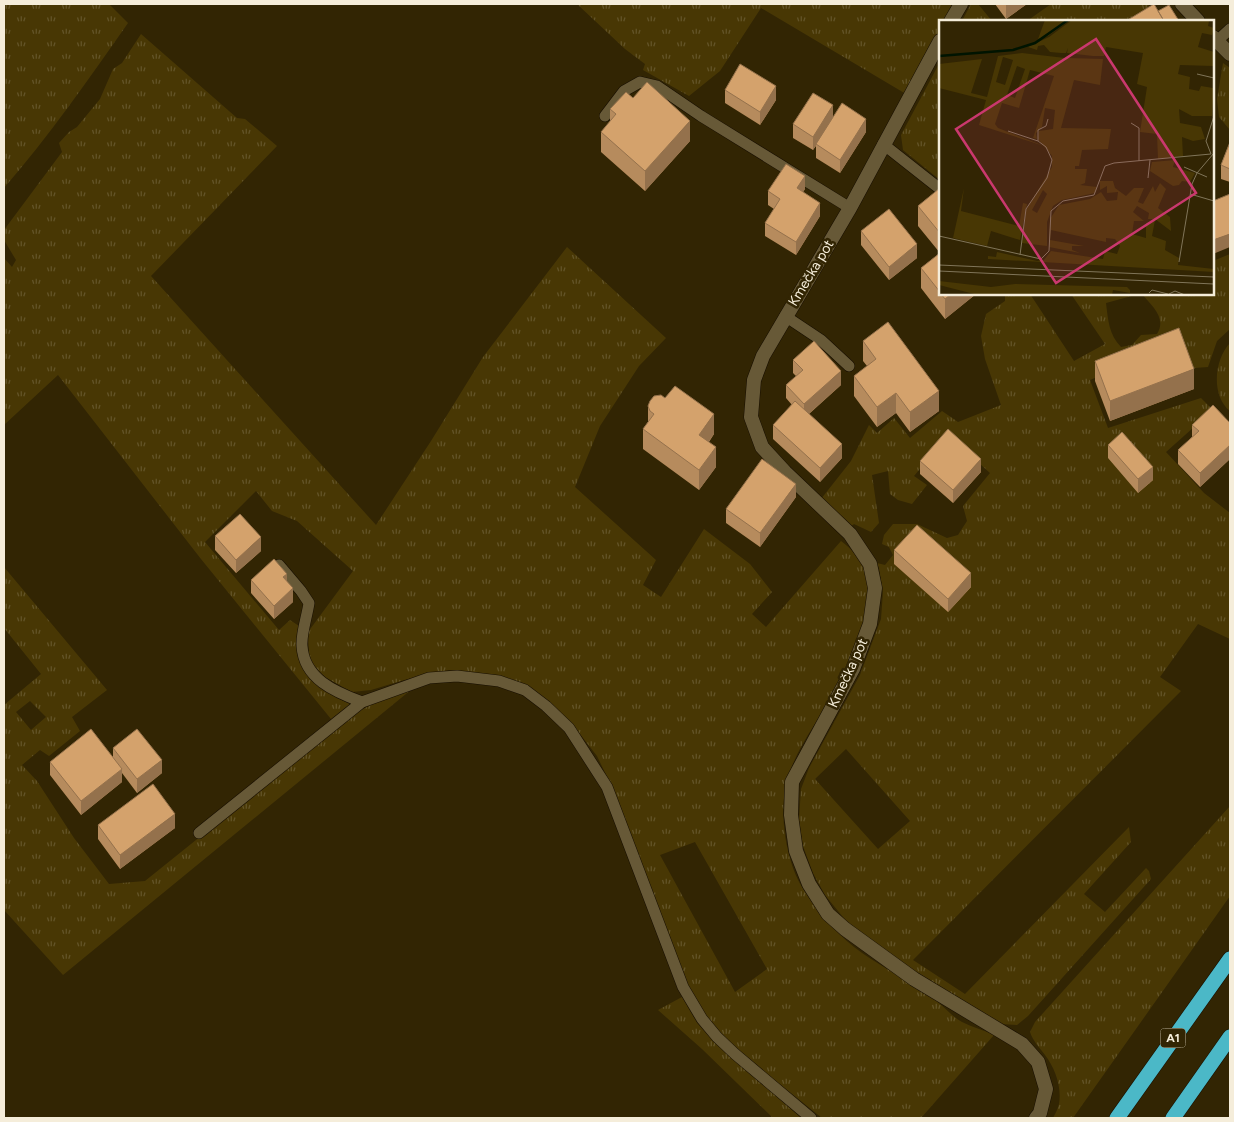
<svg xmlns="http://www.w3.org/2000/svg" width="1234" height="1122" font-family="Figtree,sans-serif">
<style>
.grass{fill:url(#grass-tufts);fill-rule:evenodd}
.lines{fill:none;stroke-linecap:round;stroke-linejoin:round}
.service-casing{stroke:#170e00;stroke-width:12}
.minor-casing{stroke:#170e00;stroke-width:15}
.motorway-casing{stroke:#170e00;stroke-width:16}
.service{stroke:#675937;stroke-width:11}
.minor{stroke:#675937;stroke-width:14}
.motorway{stroke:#4bb8c7;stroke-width:15}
.wall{fill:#b68b5d}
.shaded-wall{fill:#94714c}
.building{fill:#d4a26c;stroke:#94714c}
.labels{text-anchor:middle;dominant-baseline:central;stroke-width:5;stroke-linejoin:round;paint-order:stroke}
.shield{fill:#322503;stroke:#bab19a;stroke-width:1}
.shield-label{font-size:12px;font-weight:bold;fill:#f5edda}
.street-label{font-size:14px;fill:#f5edda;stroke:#322503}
.inset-river{fill:none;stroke:#001401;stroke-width:2.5}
.inset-road{fill:none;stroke:#807559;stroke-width:1}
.view{fill:#ca386e;fill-opacity:0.15;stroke:#ca386e;stroke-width:2.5}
.inset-edge{fill:none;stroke:#f5edda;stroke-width:2.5}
</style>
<defs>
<pattern id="grass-tufts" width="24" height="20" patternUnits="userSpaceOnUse" patternTransform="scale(1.25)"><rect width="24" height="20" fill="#483704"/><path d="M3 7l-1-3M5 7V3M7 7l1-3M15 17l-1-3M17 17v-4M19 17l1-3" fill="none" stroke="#635428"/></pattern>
</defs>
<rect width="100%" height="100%" fill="#322503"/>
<!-- grass -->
<path class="grass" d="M4,4H109L128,23C89,79 49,136 4,188Z
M577,4H952L944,21H940V30L906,94L761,8L720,71L689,96L643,70L645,64L625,49Z
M971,4H978L992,21H962Z
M1051,4H1148L1151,16L1142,21H1027Z
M141,34L237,118L245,119L277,146L151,276L376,525L431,441L483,357L567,247L666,338L639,366L600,426L575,487L656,560L643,585L661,597L704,529L750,564L772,592L752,614L766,627L841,541C851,548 862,561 866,573C876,601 851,663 837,688C820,719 794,749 786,785C779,815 786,861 802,887C815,909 834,931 854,947C876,964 901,976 924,992C929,995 935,999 939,1003C947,1010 953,1017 962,1022C972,1027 983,1030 994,1035L921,1118H822L740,1052L709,1021L686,985L613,789L597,756L573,725L501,677L449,670L404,680L371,690L352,692L325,677L312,663L309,655L308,632L353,571L297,521L272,511L256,491L205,542L279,630L290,620L299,626C289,671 315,686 350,704L331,719L201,559L58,375L4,425V258L12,267L16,260L4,240V230L62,152L59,143L69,132L77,127L100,99L113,69L122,63ZM695,842L767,969L735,992L660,855Z
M940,62V180L903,150L901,135Z
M1223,63L1230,68V130L1219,117L1217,99Z
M1230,254V329L1217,341L1208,367L1194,368L1181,341L1090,380L1108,428L1201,398L1213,410L1166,452L1204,493L1230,513V639L1198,624L1160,677L1181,691L913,960L965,994L1129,827L1131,842L1084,894L1105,912L1146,868L1149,871L1151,879L1028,1016L1017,1025L1001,1024L962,1001L871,943L847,922L825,895L813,873L803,846L799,820L801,789L809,768L860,675L881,619L883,592L879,568L877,563L885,565L893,555L889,547L882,544L884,535L893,524H917L947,538L958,535L967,521L963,506L990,473L948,435L914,476L927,485L912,504L898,500L890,494L888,471L872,475L879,523L871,532L854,524L850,527L821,499L851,461L869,425L877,433L894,418L910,438L942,411L958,422L1001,405L985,359L981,336L986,314L1005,301V294H1030L1074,361L1105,344L1071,294H1139L1106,303C1108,320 1109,335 1121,347L1132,345L1141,335L1157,334C1167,318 1152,306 1142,294H1213V261ZM846,749L910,821L878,849L815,779Z
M1230,343V411C1211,396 1214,360 1230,343Z
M4,567L107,690L72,717L80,731L49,756L40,750L22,765L37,781L74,838L109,884L145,881L350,716L382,699L412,689L63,975L4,910V705L41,674L4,628ZM30,701L46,717L31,730L16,712Z
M1230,806V896L1073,1118H1053C1055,1114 1058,1109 1059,1104C1062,1087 1055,1068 1045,1055C1039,1047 1033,1041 1030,1032L1035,1022Z
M682,997L697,1023L714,1042L801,1118H773L702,1049L658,1010Z"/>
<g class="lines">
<!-- service casing -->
<g class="service-casing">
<path id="service" d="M1217,41L1230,29
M605,116L624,91L640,82L657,86L701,116L850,208
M883,144L940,189
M785,316L821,340L849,366
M279,565L301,591L309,603C307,617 301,633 302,646C304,679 335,692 362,702
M199,833L362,702L429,678L457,676L499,681L525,690L546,706L569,728L607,787L683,987L702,1019L717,1037L735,1054L811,1118"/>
</g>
<!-- minor casing -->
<g class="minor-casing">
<path id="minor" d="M1182,4L1198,21
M951,21L961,4
M1213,37L1230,54
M940,41L850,208L763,356L754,380L751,417L762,447L785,472L850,534L870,564L875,588L870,624L853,669L792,782L791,815L796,851L809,884L828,914L845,929L914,979L1022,1044L1038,1062L1046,1089L1040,1113L1036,1118"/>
</g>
<!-- motorway casing -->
<g class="motorway-casing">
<path id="motorway" d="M1117,1118L1230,959
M1173,1118L1230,1037"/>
</g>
<!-- service -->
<use href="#service" class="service"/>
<!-- minor -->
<use href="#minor" class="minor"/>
<!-- motorway -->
<use href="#motorway" class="motorway"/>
</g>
<!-- wall -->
<path class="wall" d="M995,4H1027L1006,19Z
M725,90L776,100L760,125L725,103Z
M633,98L690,141L645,191L601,152V132L610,122V109Z
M833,118L866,132L840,173L816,158V146L813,150L793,138V124Z
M1230,142V182L1221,179V165Z
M940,188V294H976L945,319L921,288V268L940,253L918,226V206Z
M805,189L803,192L820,216L796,255L765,236V223L774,209L768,205V191Z
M861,231L917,258L889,280L861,245Z
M863,341L939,411L910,432L896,413L877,427L854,396V376L867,366L863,361Z
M793,360L841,385L809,414L842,458L820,482L773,439V425L792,405L786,398V385L796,376L793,373Z
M1095,361L1194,389L1110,421L1095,381Z
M665,398L714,434L709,442L716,467L699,490L643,449V429L648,422V406Z
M1230,423V459L1200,487L1178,464V450L1192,437V425Z
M1108,445L1153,480L1138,493L1108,458Z
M920,461L981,472L953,503L920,474Z
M796,497L760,547L726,523V509Z
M215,536L261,551L236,573L215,550Z
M894,550L971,587L948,612L894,564Z
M251,580L287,582L293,602L274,619L251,593Z
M113,748L162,773L137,793L122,773V782L81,815L50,775V762L113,757Z
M98,825L175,828L120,869L98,839Z"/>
<!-- shaded-wall -->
<path class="shaded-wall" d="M1008,4H1027L1006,19V5Z
M776,86V100L760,125V112Z
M833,105V119L813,150V137Z
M866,119V132L840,173V160Z
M690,121V141L645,191V171Z
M805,176V189L797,202V188Z
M820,203V216L796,255V242Z
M1230,234V247L1213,254V240Z
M917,244V258L889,280V267Z
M951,294H976L945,319V299Z
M1194,369V389L1110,421V401Z
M841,371V385L804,418V404Z
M939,391V411L910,432V412Z
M896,393V413L877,427V407Z
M714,414V434L699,455V435Z
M842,444V458L820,482V468Z
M1230,445V459L1200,487V473Z
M716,447V467L699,490V470Z
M981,459V472L953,503V490Z
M1153,467V480L1138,493V479Z
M796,484V497L760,547V533Z
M261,537V551L236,573V560Z
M971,573V587L948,612V599Z
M287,574V587L283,577Z
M293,588V602L274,619V606Z
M162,760V773L137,793V779Z
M122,769V782L81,815V801Z
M175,814V828L120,869V855Z"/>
<!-- building -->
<path class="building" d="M1154,4L1164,21H1126Z
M1169,5L1179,21H1164L1158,11Z
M740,64L776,86L760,112L725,90Z
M647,82L690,121L645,171L601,132L616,114L610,109L626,92L633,98Z
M813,93L833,105L813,137L793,124Z
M842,103L866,119L840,160L816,144Z
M1230,142V169L1221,165Z
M786,164L805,176L797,188L820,203L796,242L765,223L780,199L768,191Z
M940,188V233L918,206Z
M1230,194V234L1213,240V201Z
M889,209L917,244L889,267L861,231Z
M940,253V292L921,268Z
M941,294H951L945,299Z
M888,322L939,391L910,412L896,393L877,407L854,376L876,359L863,341Z
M1179,328L1194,369L1110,401L1095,361Z
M814,341L841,371L804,404L786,385L803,370L793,360Z
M675,386L714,414L699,435L716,447L699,470L643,429L654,414L650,411L648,406L650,401L654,396L661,395L665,398Z
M795,401L842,444L820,468L773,425Z
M1213,405L1230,423V445L1200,473L1178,450L1199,431L1192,425Z
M948,429L981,459L953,490L920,461Z
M1122,432L1153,467L1138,479L1108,445Z
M762,459L796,484L760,533L726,509Z
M240,514L261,537L236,560L215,536Z
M917,525L971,573L948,599L894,550Z
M274,559L287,574L283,577L293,588L274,606L251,580Z
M91,729L122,769L81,801L50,762Z
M137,729L162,760L137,779L113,748Z
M153,784L175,814L120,855L98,825Z"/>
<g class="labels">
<!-- shield labels -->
<rect class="shield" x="1160.5" y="1028.5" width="25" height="19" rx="4"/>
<g class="shield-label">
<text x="1173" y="1038">A1</text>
</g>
<!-- street labels -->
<g class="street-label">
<text transform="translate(811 273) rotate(-59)">Kmečka pot</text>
<text transform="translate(848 673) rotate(-65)">Kmečka pot</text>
</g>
</g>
<!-- overview -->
<g transform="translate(939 20)">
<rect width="275" height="275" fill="#322503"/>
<path d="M106,0H131L109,16L99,19ZM133,0H275L270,1L269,6L275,8L273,15L263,13L259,27L275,32L274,46L241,45L239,54L251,57L250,69L260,71L262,66L274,68L275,65L273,96H253L240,89L241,103L262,107L266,119L254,121L243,117L244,136L219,139L218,114L201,112L208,67L198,64L204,33L167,27L165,36H154L128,33L129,28L127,33H122L111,32L105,25L99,26L98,30L89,27L110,17ZM83,33L126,38L125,42L128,38L164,39L161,65L135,60L122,108L172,109L169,129L143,130L140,146H136V149H148L146,163L141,165L158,167L156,173L123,180L114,186L108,202V226L83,223L87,190L113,147V136L99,119L100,111L114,109L116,90L106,88L103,107L97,113L98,119L94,118L115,56L91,50L80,88L63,83L56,104L59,108L105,126L40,105L47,80L0,68V44L43,39L32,73L48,77L59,36ZM64,37L74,40L66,65L57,62ZM78,46L86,49L76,78L68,75ZM104,170L108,174L98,193L93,190ZM236,140L234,147L256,153L251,162L243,161L240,165L234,166L211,151L213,142ZM161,161H174L176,168L187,176L195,168H205L199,182L204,184L214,166L216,172L221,163L227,169L219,188L231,197L232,211L216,199H209L210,193L198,186L194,192L205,201H195L193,214L207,218V203L216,200L213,216L227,221L226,230L240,238L239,245L275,249V252L49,239V236L57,237L58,232L98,241L105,240L112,231L164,239L166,231L178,234L181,226L176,219L167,218V222L112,210L111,220L145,226H133V230L141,233L110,227L111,199L120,185L151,179L162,172L168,181L178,180L179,172L168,173V166L161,170ZM25,168L22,191L80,206L84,183L88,184L81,220L52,211L48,226L14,218ZM0,261L52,267L76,264L188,267L191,270V273L174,270L173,275H39L0,265Z" fill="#483704" fill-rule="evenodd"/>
<path class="inset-river" d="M0,36L74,30L96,23L129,0"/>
<path class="inset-road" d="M258,54L275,58M192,103L200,108V141M69,111L99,121L107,127L113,140L108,158L87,189L81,235M99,121V110L107,106L109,99M272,134L267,121L275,96M245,147L268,157M209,158L211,140M251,174L275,181M0,216L102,239L110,231L112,191L124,181L155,175L166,146L175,143L272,134M240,242L253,164L258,153L275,133M0,245L275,257M0,251L275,264M210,273L213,270L229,274M228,275L236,271L246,275"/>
<path class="view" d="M157,19L257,173L117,263L17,109Z"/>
<rect width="275" height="275" class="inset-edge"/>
</g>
<!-- border -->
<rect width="1234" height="1122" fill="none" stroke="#f5edda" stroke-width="10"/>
</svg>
